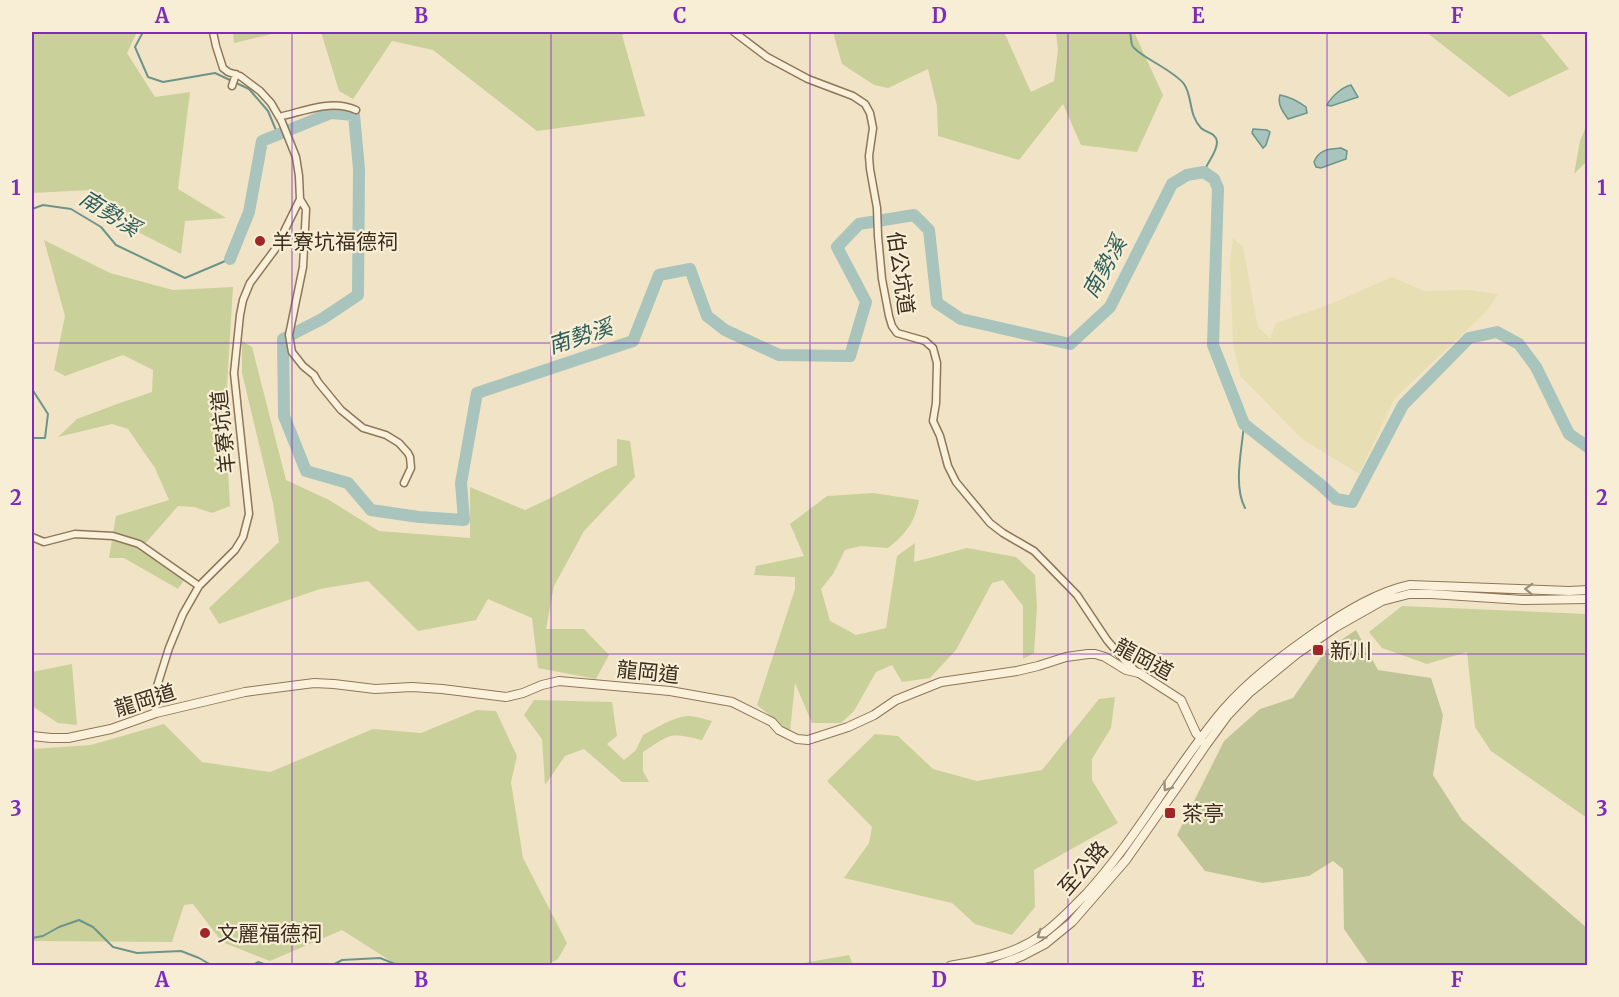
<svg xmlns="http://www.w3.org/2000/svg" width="1619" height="997" font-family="Merriweather,'Noto Sans TC',serif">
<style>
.farmland{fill:#e7dfb3}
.green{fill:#cad099}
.cemetery{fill:#c0c598}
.water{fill:#a8c4bc;stroke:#6d948a;stroke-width:1.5}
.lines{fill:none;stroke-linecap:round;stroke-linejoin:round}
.stream{stroke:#6d948a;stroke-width:2}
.river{stroke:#a8c4bc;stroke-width:12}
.minor-casing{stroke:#8e765a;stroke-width:9}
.tertiary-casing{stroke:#8e765a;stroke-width:10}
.minor{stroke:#fbf1da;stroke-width:6}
.tertiary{stroke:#fbf1da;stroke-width:8}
.oneway{stroke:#9c907c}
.grid{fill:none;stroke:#7b2cbf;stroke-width:1.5;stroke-opacity:0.55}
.poi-dot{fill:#a12627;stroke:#f8eed6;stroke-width:2}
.labels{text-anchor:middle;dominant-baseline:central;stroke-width:4.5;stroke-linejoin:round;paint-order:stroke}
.poi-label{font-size:21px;fill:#3d2e1f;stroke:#f8eed6;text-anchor:start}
.street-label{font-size:21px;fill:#3d2e1f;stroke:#f8eed6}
.water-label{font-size:22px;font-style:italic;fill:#2d5e5b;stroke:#f8eed6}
.neatline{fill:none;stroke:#7b2cbf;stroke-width:2}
.grid-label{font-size:20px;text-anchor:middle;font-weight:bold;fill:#7b2cbf}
</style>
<rect width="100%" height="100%" fill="#f1e4c6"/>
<!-- farmland -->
<path class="farmland" d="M1233,238L1243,247L1258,327L1270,338L1276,323L1328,305L1392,277L1424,291L1469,290L1498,294L1486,312L1395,398L1359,474L1302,439L1241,377L1233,345L1230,263Z"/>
<!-- green -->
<path class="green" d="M32,32H137L127,53L155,97L190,92L178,189L226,218L185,221L181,254L134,230L91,190L32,193Z
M233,32H280L234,43Z
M321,32H630L622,35L645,116L537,131L433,50L392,41L353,99L339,91Z
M833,32H1004L1031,92L1054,81L1058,50L1056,32H1134L1163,95L1137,152L1081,145L1063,104L1019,160L938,136L937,106L928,69L888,88L874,85L842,64Z
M1426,32H1539L1569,69L1509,97Z
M1587,124V161L1574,174L1580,141Z
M44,240L110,273L173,290L233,287L225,417L230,506L212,513L194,507L178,506L144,545L186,577L178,589L124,558H109L116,516L169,500L155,468L128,429L112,424L58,437L77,419L117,404L152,392L153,370L123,355L65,376L54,370L65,316Z
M242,341L252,347L286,480L329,500L379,531L470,538V487L525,510C557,496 586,478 617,465V439L630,441L635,477L584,531L554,586L546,629H584L609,655L596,679L538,668L532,618L488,599L476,620L418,631L368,581L320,589L219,624L209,608L279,542L273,503L242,373Z
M873,493L919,500C915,522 906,534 888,548L860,546L845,550L833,574L821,589L830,621L856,635L886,628L897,556L915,543L914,562L967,548L1016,557L1035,575L1037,607L1034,653L1023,659V606L1003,580L992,583L956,650L930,678L902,682L892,665L876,672L854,711L841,723H812L795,683L790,732L757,705L795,589V577L754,575L756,566L804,556L790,524L827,496Z
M1402,606L1587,614V818L1491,751L1475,727L1467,652L1427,664L1382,648L1369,632Z
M72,664L77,725L58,723L32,706V672Z
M1115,697L1111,728L1092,759V780L1118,823L1034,870L1035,907L1012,935L975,924L952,903L844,878L869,843L872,827L827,781L875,734L898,736L933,769L977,781L1042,770L1099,699Z
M534,700L612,702L617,736L607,744L624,760L636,750L643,735C656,728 673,717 688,716C696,716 704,719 712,721L702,740C668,732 671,734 643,752V771L649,782H622L584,749L565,756L545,785L542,739L524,715Z
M477,710L496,711L517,756L511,782L523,858L567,943L558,959L547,965H397L342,930L270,961L222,942L193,904L184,905L172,942L32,941V749L91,745L164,724L202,762L270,772L373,729L421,733Z
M849,955L853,965H794L798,964Z"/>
<!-- cemetery -->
<path class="cemetery" d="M1356,630L1378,670L1431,678L1443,715L1433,775L1462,820L1587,928V965H1369L1344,929L1343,869L1333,861L1309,876L1263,883L1205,871L1177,835L1224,741L1260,709L1293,698L1326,650Z"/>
<!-- water -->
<path class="water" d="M1351,85L1358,97L1331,106L1327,105C1331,97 1342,87 1351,85Z
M1280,95C1290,97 1298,101 1306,107L1307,113L1288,119C1283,112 1277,104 1280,95Z
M1253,129L1267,130L1270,132L1266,145L1263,148L1252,133Z
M1341,148L1347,151L1346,159L1321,168L1316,167L1314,162C1319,149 1329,149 1341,148Z"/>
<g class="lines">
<!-- stream -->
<path class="stream" d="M143,32L135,47L148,77L163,82L215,73L249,89L268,111L278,135
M1130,32C1131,36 1131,42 1132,45C1136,55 1174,70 1184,84C1193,97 1188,114 1201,128C1206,133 1216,132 1217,142C1217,153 1207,162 1204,172
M32,209L43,205L71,209L101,227L116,245L185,278L230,259
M32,389L48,414L45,438H32
M1244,424C1242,450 1233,485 1245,508
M32,938L43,936L59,927L79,920L93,927L113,947L137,953L181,951L199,958L213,966
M251,966L258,962L270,966
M331,966L342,960L380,958L400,966"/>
<!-- river -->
<path class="river" d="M230,259L249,212L262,141L331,113L354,115L359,169L358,295L322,319L283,339L284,416L306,471L348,483L371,510L419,517L464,520L461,483L477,393L633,341L659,275L690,269L707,316L725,330L779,355L850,356L866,302L837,247L859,224L914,215L929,230L937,303L961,319L1070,344L1110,307L1172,184L1187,175L1204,172L1214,179L1218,188L1213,345L1244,424L1321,485L1336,499L1352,502L1403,405L1469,338L1497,332L1519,344L1536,367L1569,434L1588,447"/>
<!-- minor casing -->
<g class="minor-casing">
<path id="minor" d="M734,32L767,57L808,79L853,96L865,104L870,113L873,128L869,156L870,169L877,208L878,236L882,279L889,316L892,326L897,333L925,341L933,348L937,363L936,403L933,421L940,436L948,466L956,482L990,523L1003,533L1034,551L1077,595L1107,640L1125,661L1138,673
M232,86L236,74
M279,117C305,111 331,99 356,110
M300,199L306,209L303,267L289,335L292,352L303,366L314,375L318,382L341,410L363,428L386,435L399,443L408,453L410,457L411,468L404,483
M32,537L44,542L75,534L113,536L139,544L199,586
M156,713L154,699L158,683L169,648L183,614L199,586L235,550L243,537L249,514L234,373L240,315L243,300L250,283L276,248L300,199L299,176L296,157L282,122L271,103L260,91L240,76L228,72L223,68L216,46L213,32"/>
</g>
<!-- tertiary casing -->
<g class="tertiary-casing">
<path id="tertiary" d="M32,736L51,738H68L111,729L156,713L245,692L314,683L334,684L375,689L412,687L442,689L506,697L523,693L542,685L559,681L670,691L732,702L772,722L779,730L797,739L808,740L848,727L874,715L896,700L941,682L1017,671L1038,666L1066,657L1088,654H1095L1105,657L1126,670L1139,673L1181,700L1196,733L1206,745
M950,966C981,960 1014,955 1040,936C1058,924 1072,908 1087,893C1138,837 1174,768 1223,710C1250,679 1283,655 1317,631C1345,612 1377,592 1410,585L1569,591L1588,590
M995,966L1022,956L1045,944L1072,922L1126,860L1180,783L1206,745L1228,715L1249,693L1298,653L1336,627L1382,601L1409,594H1431L1523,600L1588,599"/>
</g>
<!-- minor -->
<use href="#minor" class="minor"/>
<!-- tertiary -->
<use href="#tertiary" class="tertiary"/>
</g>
<!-- one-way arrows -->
<defs><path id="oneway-chevron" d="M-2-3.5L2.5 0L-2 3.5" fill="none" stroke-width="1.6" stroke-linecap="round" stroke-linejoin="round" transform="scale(1.5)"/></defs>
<g class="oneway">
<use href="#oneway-chevron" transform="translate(1529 589) rotate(-178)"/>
<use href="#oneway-chevron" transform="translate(1167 787) rotate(125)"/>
<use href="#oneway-chevron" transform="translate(1041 935) rotate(145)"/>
</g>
<!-- grid -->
<path class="grid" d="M292,32V966M551,32V966M810,32V966M1068,32V966M1327,32V966M32,343H1588M32,654H1588"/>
<!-- markers -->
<g class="poi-dot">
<circle cx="260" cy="241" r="6"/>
<rect x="1312" y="644" width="12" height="12" rx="3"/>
<rect x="1164" y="807" width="12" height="12" rx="3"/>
<circle cx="205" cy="933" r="6"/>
</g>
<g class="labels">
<!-- poi labels -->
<g class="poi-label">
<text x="272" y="241">羊寮坑福德祠</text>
<text x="1330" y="650">新川</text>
<text x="1182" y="813">茶亭</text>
<text x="217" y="933">文麗福德祠</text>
</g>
<!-- street labels -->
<g class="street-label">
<text transform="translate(901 273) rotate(82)">伯公坑道</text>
<text transform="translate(223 432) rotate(-96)">羊寮坑道</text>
<text transform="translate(1144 659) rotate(28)">龍岡道</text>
<text transform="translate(648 672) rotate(6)">龍岡道</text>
<text transform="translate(145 700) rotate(-17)">龍岡道</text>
<text transform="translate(1083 868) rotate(-49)">至公路</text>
</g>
<!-- water labels -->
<g class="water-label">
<text transform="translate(110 213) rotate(32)">南勢溪</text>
<text transform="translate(1104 267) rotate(-61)">南勢溪</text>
<text transform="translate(580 336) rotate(-18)">南勢溪</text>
</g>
</g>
<!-- border -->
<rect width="1619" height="997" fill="none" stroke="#f8eed6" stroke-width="66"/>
<rect x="33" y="33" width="1553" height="931" class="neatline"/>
<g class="grid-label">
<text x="162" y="23">A</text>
<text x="421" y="23">B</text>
<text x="680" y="23">C</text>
<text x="939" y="23">D</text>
<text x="1198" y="23">E</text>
<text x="1457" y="23">F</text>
<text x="16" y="195">1</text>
<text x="1602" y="195">1</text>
<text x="16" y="505">2</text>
<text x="1602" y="505">2</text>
<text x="16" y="816">3</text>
<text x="1602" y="816">3</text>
<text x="162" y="987">A</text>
<text x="421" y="987">B</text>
<text x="680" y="987">C</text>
<text x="939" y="987">D</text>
<text x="1198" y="987">E</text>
<text x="1457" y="987">F</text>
</g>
</svg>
